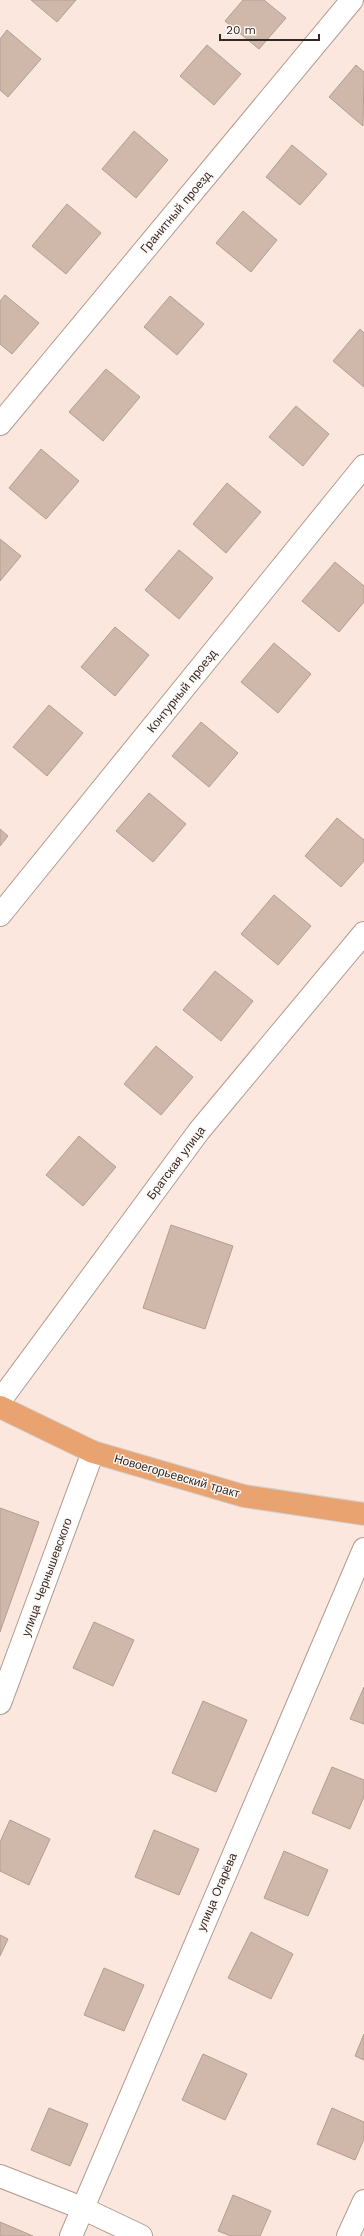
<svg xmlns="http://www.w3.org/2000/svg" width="364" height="2236" font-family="'Work Sans',sans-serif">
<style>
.building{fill:#cfb7aa;stroke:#b49d91}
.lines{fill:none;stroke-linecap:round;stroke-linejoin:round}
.minor-casing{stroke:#b29b8f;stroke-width:24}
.major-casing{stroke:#d2d0cf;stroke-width:24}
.minor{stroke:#fff;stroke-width:22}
.major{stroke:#e8a370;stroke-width:22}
.labels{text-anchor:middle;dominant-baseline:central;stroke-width:3;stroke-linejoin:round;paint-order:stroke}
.street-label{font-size:12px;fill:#332924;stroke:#fdf8f5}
</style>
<rect width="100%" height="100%" fill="#fbe7dd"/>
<!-- building -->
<path class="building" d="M31,0H76L57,22Z
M243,0H264L286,18L259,49L225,21Z
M7,30L41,59L8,97L0,90V39Z
M207,45L241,74L214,105L180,76Z
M356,65L364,72L363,126L329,97Z
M134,131L168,160L136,198L102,169Z
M292,145L327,174L300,205L266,177Z
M67,204L101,233L66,274L32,246Z
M243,211L277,240L251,272L216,243Z
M5,295L39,323L12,354L0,344V301Z
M170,296L204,324L177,355L144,327Z
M360,329L364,333V387L333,361Z
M106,369L140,397L103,441L69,412Z
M296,406L329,434L303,466L269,437Z
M41,449L79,481L46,519L9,488Z
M227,483L261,512L226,553L193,524Z
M0,539L21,556L0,581Z
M179,550L213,578L179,619L145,590Z
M335,562L364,586V602L339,632L302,601Z
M115,627L149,655L115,696L81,667Z
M274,643L311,674L278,713L241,682Z
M49,705L83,733L47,776L13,747Z
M201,722L238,753L209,787L172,756Z
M149,793L186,824L153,862L116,831Z
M337,818L364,840V861L341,887L305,856Z
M0,829L8,836L0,846Z
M274,895L311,926L278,965L241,934Z
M215,971L253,1001L221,1041L183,1010Z
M156,1046L193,1077L161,1115L124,1084Z
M79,1136L116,1167L83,1206L46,1175Z
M171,1225L233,1246L205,1329L143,1308Z
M0,1508L39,1522L0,1632Z
M94,1622L134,1640L113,1686L73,1668Z
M364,1687V1724L350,1719Z
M203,1701L247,1720L216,1792L172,1773Z
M332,1767L364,1780V1797L350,1829L312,1813Z
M10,1820L50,1839L29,1885L0,1871V1842Z
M154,1830L199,1849L179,1895L135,1877Z
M284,1851L328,1870L308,1916L264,1898Z
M251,1932L293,1954L271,1999L228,1978Z
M0,1935L8,1939L0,1956Z
M104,1968L144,1985L124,2031L84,2015Z
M364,2034V2060L355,2056Z
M203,2054L247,2074L225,2120L182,2100Z
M49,2108L88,2124L70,2166L31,2150Z
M332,2108L364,2122V2139L355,2160L317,2144Z
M233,2195L271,2211L260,2236H231L218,2231Z
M0,2222L33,2236H0Z"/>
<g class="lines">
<!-- minor casing -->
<g class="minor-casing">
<path id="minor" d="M0,424L352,0
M0,915L364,466
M0,1401L199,1131L364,933
M0,1703L93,1452
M0,2176L82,2208L141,2236
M71,2236L364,1549
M348,2236L364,2201"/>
</g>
<!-- major casing -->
<g class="major-casing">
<path id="major" d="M0,1407L93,1452L244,1496L364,1514"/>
</g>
<!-- minor -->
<use href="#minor" class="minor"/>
<!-- major -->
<use href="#major" class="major"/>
</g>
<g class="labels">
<!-- street labels -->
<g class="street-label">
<text transform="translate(176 212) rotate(-50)">Гранитный проезд</text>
<text transform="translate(182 691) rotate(-51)">Контурный проезд</text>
<text transform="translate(176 1163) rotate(-53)">Братская улица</text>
<text transform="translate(177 1476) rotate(16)">Новоегорьевский тракт</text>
<text transform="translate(47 1577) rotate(-70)">улица Чернышевского</text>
<text transform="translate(217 1892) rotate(-67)">улица Огарёва</text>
</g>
</g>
<!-- scale -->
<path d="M220 34v6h99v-6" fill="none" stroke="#332924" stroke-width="2"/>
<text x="226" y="34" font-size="12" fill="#332924" stroke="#fdf8f5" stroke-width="3" paint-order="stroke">20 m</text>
</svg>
